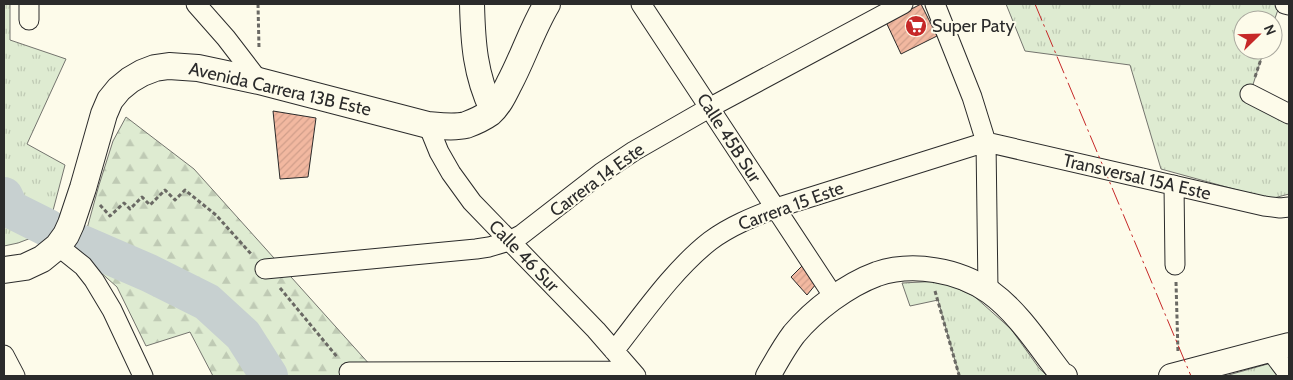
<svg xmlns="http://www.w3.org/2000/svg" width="1293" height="380" font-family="Cabin,sans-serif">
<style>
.grass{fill:url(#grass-tufts);stroke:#74746e}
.forest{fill:url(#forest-firs);stroke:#74746e}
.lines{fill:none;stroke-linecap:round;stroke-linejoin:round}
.river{stroke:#c7d0d0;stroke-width:38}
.building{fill:url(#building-hatch);stroke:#2b2b2b}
.minor-casing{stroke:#2b2b2b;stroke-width:21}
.tertiary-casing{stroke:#2b2b2b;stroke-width:26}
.secondary-casing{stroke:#2b2b2b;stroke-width:28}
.path{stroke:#6a6964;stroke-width:3;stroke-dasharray:4 2.5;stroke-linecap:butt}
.minor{stroke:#fdfbea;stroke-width:19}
.tertiary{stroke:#fdfbea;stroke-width:24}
.secondary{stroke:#fdfbea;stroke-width:26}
.power{stroke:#c62828;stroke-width:1;stroke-dasharray:18 4 2.5 4;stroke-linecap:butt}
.labels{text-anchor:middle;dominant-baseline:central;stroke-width:4;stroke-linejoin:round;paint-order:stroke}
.poi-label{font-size:18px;fill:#2b2b2b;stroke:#fdfbea;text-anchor:start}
.street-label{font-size:18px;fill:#2b2b2b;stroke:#fdfbea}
</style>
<defs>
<pattern id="grass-tufts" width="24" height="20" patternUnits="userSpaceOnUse" patternTransform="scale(1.25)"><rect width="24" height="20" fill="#deebd1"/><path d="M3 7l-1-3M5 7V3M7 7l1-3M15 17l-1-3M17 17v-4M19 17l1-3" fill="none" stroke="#bfcab4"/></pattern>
<pattern id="forest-firs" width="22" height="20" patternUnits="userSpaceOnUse" patternTransform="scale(1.25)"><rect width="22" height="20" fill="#deebd1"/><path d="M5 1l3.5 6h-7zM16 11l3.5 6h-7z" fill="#bfcab4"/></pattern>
<pattern id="building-hatch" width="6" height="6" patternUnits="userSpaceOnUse" patternTransform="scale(1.25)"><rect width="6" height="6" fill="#f2b8a0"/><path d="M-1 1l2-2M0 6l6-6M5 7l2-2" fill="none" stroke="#d09e8a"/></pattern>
</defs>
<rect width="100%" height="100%" fill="#fdfbea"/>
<!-- grass -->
<path class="grass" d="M4,4H10V40L66,59L27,144L65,165L50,222L39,235L18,243L4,246Z
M1006,4H1280L1273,24V20H1243V50H1264L1250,94L1289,114V194L1270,199L1161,169L1130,65L1025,51Z
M941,281L974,296L1011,329L1039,368L1047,376H957L959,375L938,300L910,306L902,283Z
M1289,358V376H1225Z"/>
<!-- forest -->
<path class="forest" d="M126,117L194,169L380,376H213L190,332L146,346L117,287L80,254L99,185L113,141Z"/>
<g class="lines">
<!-- river -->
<path class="river" d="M4,196L10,209L48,228
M82,244L149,273L207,302L243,335L269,376"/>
</g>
<!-- building -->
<path class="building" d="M921,4L937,36L901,54L886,22Z
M273,111L316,118L308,177L280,179Z
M805,263L816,284L807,295L791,277Z"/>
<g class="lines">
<!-- minor casing -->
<g class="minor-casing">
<path id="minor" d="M29,4V20
M196,4L226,38L259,81
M641,4L834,297
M935,4L972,97L986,142L988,290
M1285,4L1289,5
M1250,94L1289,114
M428,125L439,152L451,173L472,202L596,330L636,376
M1174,185L1175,265
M58,246L83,266L94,280L112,310L143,376
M265,269L476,249L489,247L509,241L521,235L601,173L634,151L709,108L903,4
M614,351C643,314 674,269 710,241C730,226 753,217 776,208L986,142L1264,206L1280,208L1289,207
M1271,351L1289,375
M4,355L15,376
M349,372L631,371"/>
</g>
<!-- tertiary casing -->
<g class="tertiary-casing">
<path id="tertiary" d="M472,4C473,43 475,74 492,110
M768,376C776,362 784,347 794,334C814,310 847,285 877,274C913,262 959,270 990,292C1019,313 1040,347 1062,375L1065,376
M1171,376L1289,345"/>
</g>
<!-- secondary casing -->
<g class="secondary-casing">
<path id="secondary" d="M4,270L25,267L42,259L58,246L66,235L71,224L83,188L104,114L110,100L119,89L130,80L142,73L155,68L169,66L198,68L259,81L428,125C440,126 454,128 466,125C474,122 483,118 490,113C499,105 504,94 509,84C523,58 532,29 547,4"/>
</g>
<!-- path -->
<path class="path" d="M258,4L259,48
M1255,77L1264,50
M100,205L110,216L124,203L130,209L142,197L150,205L165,190L175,200L185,190L216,215L252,255
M1176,282L1178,353
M280,288L338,358
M935,291L959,375L957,376"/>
<!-- minor -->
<use href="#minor" class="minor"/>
<!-- tertiary -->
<use href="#tertiary" class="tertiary"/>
<!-- secondary -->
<use href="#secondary" class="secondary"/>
<!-- power -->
<path class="power" d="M1035,4L1191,376"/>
</g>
<!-- icons -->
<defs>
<g id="supermarket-disc" transform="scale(1.125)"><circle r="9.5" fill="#c62828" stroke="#fdfbea"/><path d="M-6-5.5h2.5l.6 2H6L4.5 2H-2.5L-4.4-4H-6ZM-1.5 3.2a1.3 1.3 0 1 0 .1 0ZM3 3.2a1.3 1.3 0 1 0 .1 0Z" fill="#fff"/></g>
</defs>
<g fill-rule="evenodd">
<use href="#supermarket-disc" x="916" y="26"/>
</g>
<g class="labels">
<!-- poi labels -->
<g class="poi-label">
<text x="932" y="26">Super Paty</text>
</g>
<!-- street labels -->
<g class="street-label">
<text transform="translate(280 89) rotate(13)">Avenida Carrera 13B Este</text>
<text transform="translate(729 138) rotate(57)">Calle 45B Sur</text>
<text transform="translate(1137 177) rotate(13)">Transversal 15A Este</text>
<text transform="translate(597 180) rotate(-36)">Carrera 14 Este</text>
<text transform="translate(791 206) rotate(-20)">Carrera 15 Este</text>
<text transform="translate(524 256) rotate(46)">Calle 46 Sur</text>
</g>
</g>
<!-- border -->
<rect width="1293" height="380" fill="none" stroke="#2b2b2b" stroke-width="10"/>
<!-- north arrow -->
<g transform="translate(1258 35) rotate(67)"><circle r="24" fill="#fdfbea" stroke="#a9a89e"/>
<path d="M0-4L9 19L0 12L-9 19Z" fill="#c62828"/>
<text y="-8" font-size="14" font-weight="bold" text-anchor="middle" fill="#2b2b2b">N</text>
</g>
</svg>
